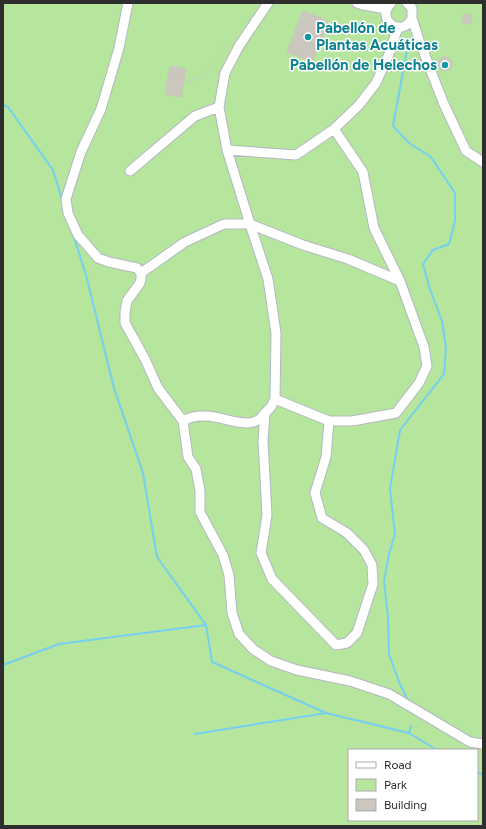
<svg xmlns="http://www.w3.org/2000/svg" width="486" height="829" font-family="Figtree,sans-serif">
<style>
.green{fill:#b6e59e;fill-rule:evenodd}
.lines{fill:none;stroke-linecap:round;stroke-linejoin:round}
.stream{stroke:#75cff0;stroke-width:2}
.building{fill:#cbc7bf;stroke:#cbc5ba}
.minor-casing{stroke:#b4b7c1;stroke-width:11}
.path{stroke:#c9c9c9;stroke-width:1;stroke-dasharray:3 2;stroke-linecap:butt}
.minor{stroke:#fff;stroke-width:9}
.culture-dot{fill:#0f9aa8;stroke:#fff;stroke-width:1.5}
.labels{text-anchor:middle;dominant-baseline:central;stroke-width:3;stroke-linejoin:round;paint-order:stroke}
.culture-label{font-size:15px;font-weight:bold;fill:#0d838f;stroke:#fff;text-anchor:start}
</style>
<rect width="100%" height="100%" fill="#efe9e1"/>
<!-- green -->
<path class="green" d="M3,3H483V826H3ZM349,750H477V820H349Z"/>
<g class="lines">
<!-- stream -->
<path class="stream" d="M407,50L393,126L409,143L431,157L455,193V221L449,244L433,250L423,264L430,289L442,321L446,348L444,374L400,430L390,489L395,534L389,554L384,581L388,617L389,654L399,682L408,701
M3,105L8,107L53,170L62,199
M73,234L86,275L114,388L143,473L157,557L206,625
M3,665L59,644L206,625L212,662L326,713L409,733L437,750
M409,733L411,726
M195,734L326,713
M477,772L483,775"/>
</g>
<!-- building -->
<path class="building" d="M303,11L328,21L312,62L287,52Z
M462 19a5 5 0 1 1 10 0a5 5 0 1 1-10 0Z
M438 64a7 7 0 1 1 14 0a7 7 0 1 1-14 0Z
M170,66L186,69L181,97L165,94Z"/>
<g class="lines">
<!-- minor casing -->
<g class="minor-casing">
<path id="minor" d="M128,3L119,48L101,109L81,152L66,199L68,213L78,235L98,258L109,262L137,268L141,273
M268,3L239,46L225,73L219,107L227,150L250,224H224L185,242L141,273V279L140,283L127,301L125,312V323L145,359L158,388L183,421L188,457L196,469L200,491V512L223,555L229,575L232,613L239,634L253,649L271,661L297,670L350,681L389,694L470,742L483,744
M357,3L363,5L386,9
M391,3C375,19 401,40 412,18V8L407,3
M412,18L419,40L443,102L466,151L483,162
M227,150L296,155L334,129L359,105L376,83L389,54L398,27
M130,171L195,116L219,107
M250,224L268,279L276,333L275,399L271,407L265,413L263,440L267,515L261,553L272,579L336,645L347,643L357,633L373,584L372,565L364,550L347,533L322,518L315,493L326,457L329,421H352L396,413L419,383L427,366L424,347L400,281L374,228L363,172L334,129
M250,224L303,245L348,259L400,281
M275,399L329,421
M183,421C209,406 241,431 258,420C261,419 263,415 265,413"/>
</g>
<!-- path -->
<path class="path" d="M252,3L257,4
M184,81C189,81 195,80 200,78C213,70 213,49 232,43"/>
<!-- minor -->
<use href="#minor" class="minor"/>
</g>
<!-- markers -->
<g class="culture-dot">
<circle cx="308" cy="37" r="4"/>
<circle cx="445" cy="65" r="4"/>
</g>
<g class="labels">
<!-- culture labels -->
<g class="culture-label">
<text x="316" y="28">Pabellón de<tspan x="316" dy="17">Plantas Acuáticas</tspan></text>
<text x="437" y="65" text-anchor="end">Pabellón de Helechos</text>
</g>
</g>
<!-- border -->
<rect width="486" height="829" fill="none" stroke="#2e2e2e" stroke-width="8"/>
<!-- legend -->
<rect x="348" y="749" width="130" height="72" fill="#ffffff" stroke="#ababab"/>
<rect x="356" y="762" width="20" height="6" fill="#ffffff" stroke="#ababab"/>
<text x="384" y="769" font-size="12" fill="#2e2e2e">Road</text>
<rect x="356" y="779" width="20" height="12" fill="#b6e59e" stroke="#ababab"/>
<text x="384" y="789" font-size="12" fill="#2e2e2e">Park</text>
<rect x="356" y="799" width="20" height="12" fill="#cbc7bf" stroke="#ababab"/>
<text x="384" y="809" font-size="12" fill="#2e2e2e">Building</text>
</svg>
